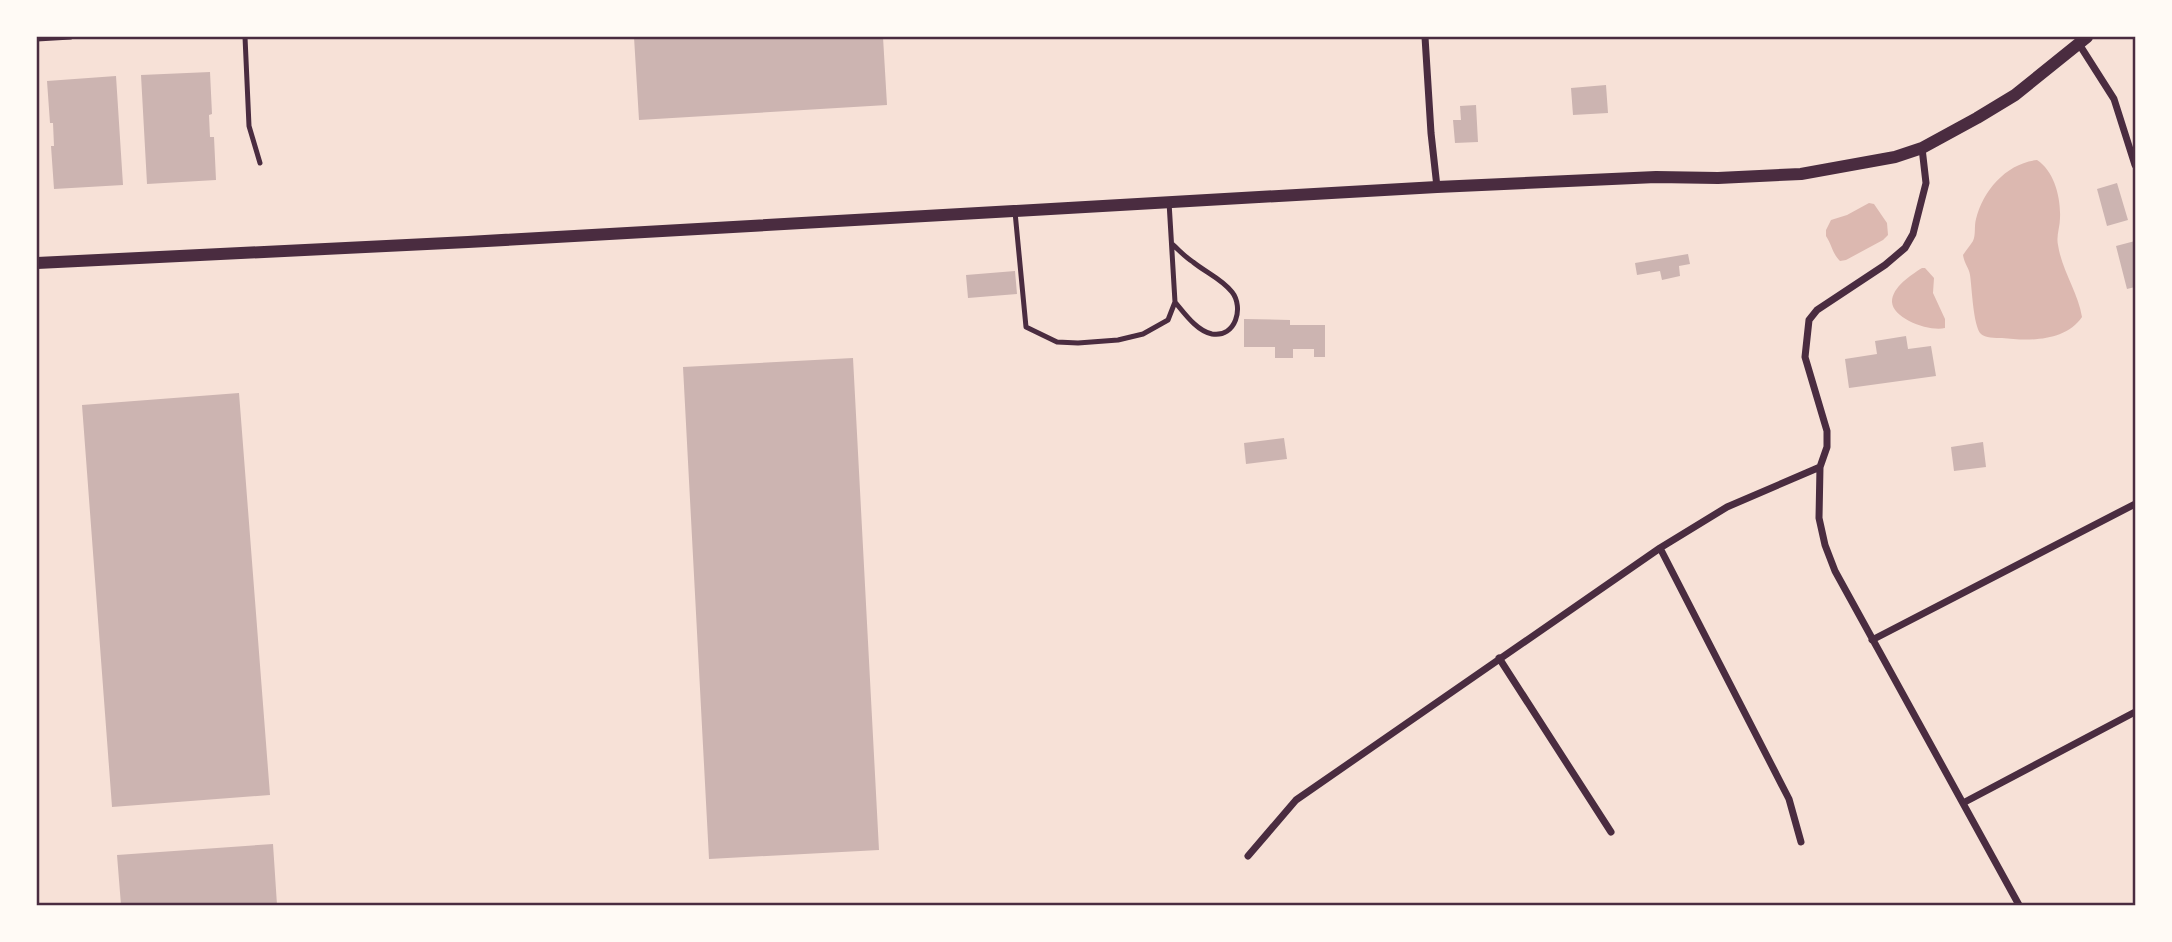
<svg xmlns="http://www.w3.org/2000/svg" width="2172" height="942" font-family="'Titillium Web',sans-serif">
<style>
.water{fill:#dcb8b0}
.building{fill:#ccb4b1}
.lines{fill:none;stroke-linecap:round;stroke-linejoin:round}
.service{stroke:#4a2c40;stroke-width:5}
.minor{stroke:#4a2c40;stroke-width:7}
.tertiary{stroke:#4a2c40;stroke-width:12}
.neatline{fill:none;stroke:#4a2c40;stroke-width:2.5}
</style>
<rect width="100%" height="100%" fill="#f7e1d7"/>
<!-- water -->
<path class="water" d="M2037,160C2054,171 2061,197 2060,218C2060,227 2056,236 2058,245C2062,271 2078,292 2082,317C2065,342 2028,341 2002,338C1995,338 1985,338 1981,334C1973,326 1972,287 1970,275C1969,268 1964,263 1963,255C1966,250 1970,246 1973,241C1976,235 1974,226 1976,219C1983,190 2007,163 2037,160Z
M1869,203L1874,204L1887,223L1888,235L1883,240L1846,260L1840,261C1832,253 1832,245 1826,236V230L1831,220L1847,215Z
M1922,268H1925L1934,278L1933,293L1945,319V328C1930,332 1893,319 1892,302C1892,287 1911,275 1922,268Z"/>
<!-- building -->
<path class="building" d="M634,37H883L887,105L639,120Z
M210,72L212,114L209,115L210,137H214L216,180L147,184L141,75Z
M116,76L123,185L54,189L51,146H54L53,123H50L47,81Z
M1606,85L1608,113L1573,115L1571,88Z
M1476,105L1478,142L1455,143L1453,120H1461L1460,106Z
M2117,183L2128,220L2107,226L2097,189Z
M2135,241V287L2127,289L2116,246Z
M1688,254L1690,264L1679,266L1680,276L1662,280L1660,271L1637,275L1635,263Z
M1015,271L1017,294L968,298L966,275Z
M1244,319L1290,320V325H1325V357H1314V349H1293V358H1275V347H1244Z
M1906,336L1908,349L1931,346L1936,376L1849,388L1845,359L1877,354L1875,341Z
M853,358L879,850L709,859L683,367Z
M239,393L270,795L112,807L82,405Z
M1284,438L1287,459L1246,464L1244,443Z
M1983,442L1986,467L1954,471L1951,447Z
M273,844L277,905H121L117,855Z"/>
<g class="lines">
<!-- service -->
<path class="service" d="M245,37L249,126L260,163
M37,39L71,37
M1015,212L1026,327L1057,342L1078,343L1118,340L1143,334L1168,320L1175,302L1169,202
M1172,244C1179,250 1185,257 1193,262C1205,272 1222,279 1232,292C1244,307 1236,338 1212,334C1197,331 1185,314 1175,302"/>
<!-- minor -->
<path class="minor" d="M1425,37L1431,133L1437,187
M2079,44L2114,99L2135,165
M1922,148L1926,183L1913,234L1905,248L1885,265L1817,310L1809,320L1805,357L1827,431V447L1820,467L1819,518L1825,545L1835,571L2019,905
M1660,548L1789,799L1801,842
M1872,640L2135,504
M1499,658L1611,832
M1963,803L2135,712
M1248,856L1296,800L1660,548L1727,507L1820,467"/>
<!-- tertiary -->
<path class="tertiary" d="M37,263L468,242L1437,187L1656,177L1718,178L1801,174L1895,157L1922,148L1977,118L2015,95L2087,37"/>
</g>
<!-- border -->
<rect width="2172" height="942" fill="none" stroke="#fffaf5" stroke-width="77"/>
<rect x="38" y="38" width="2096" height="866" class="neatline"/>
</svg>
